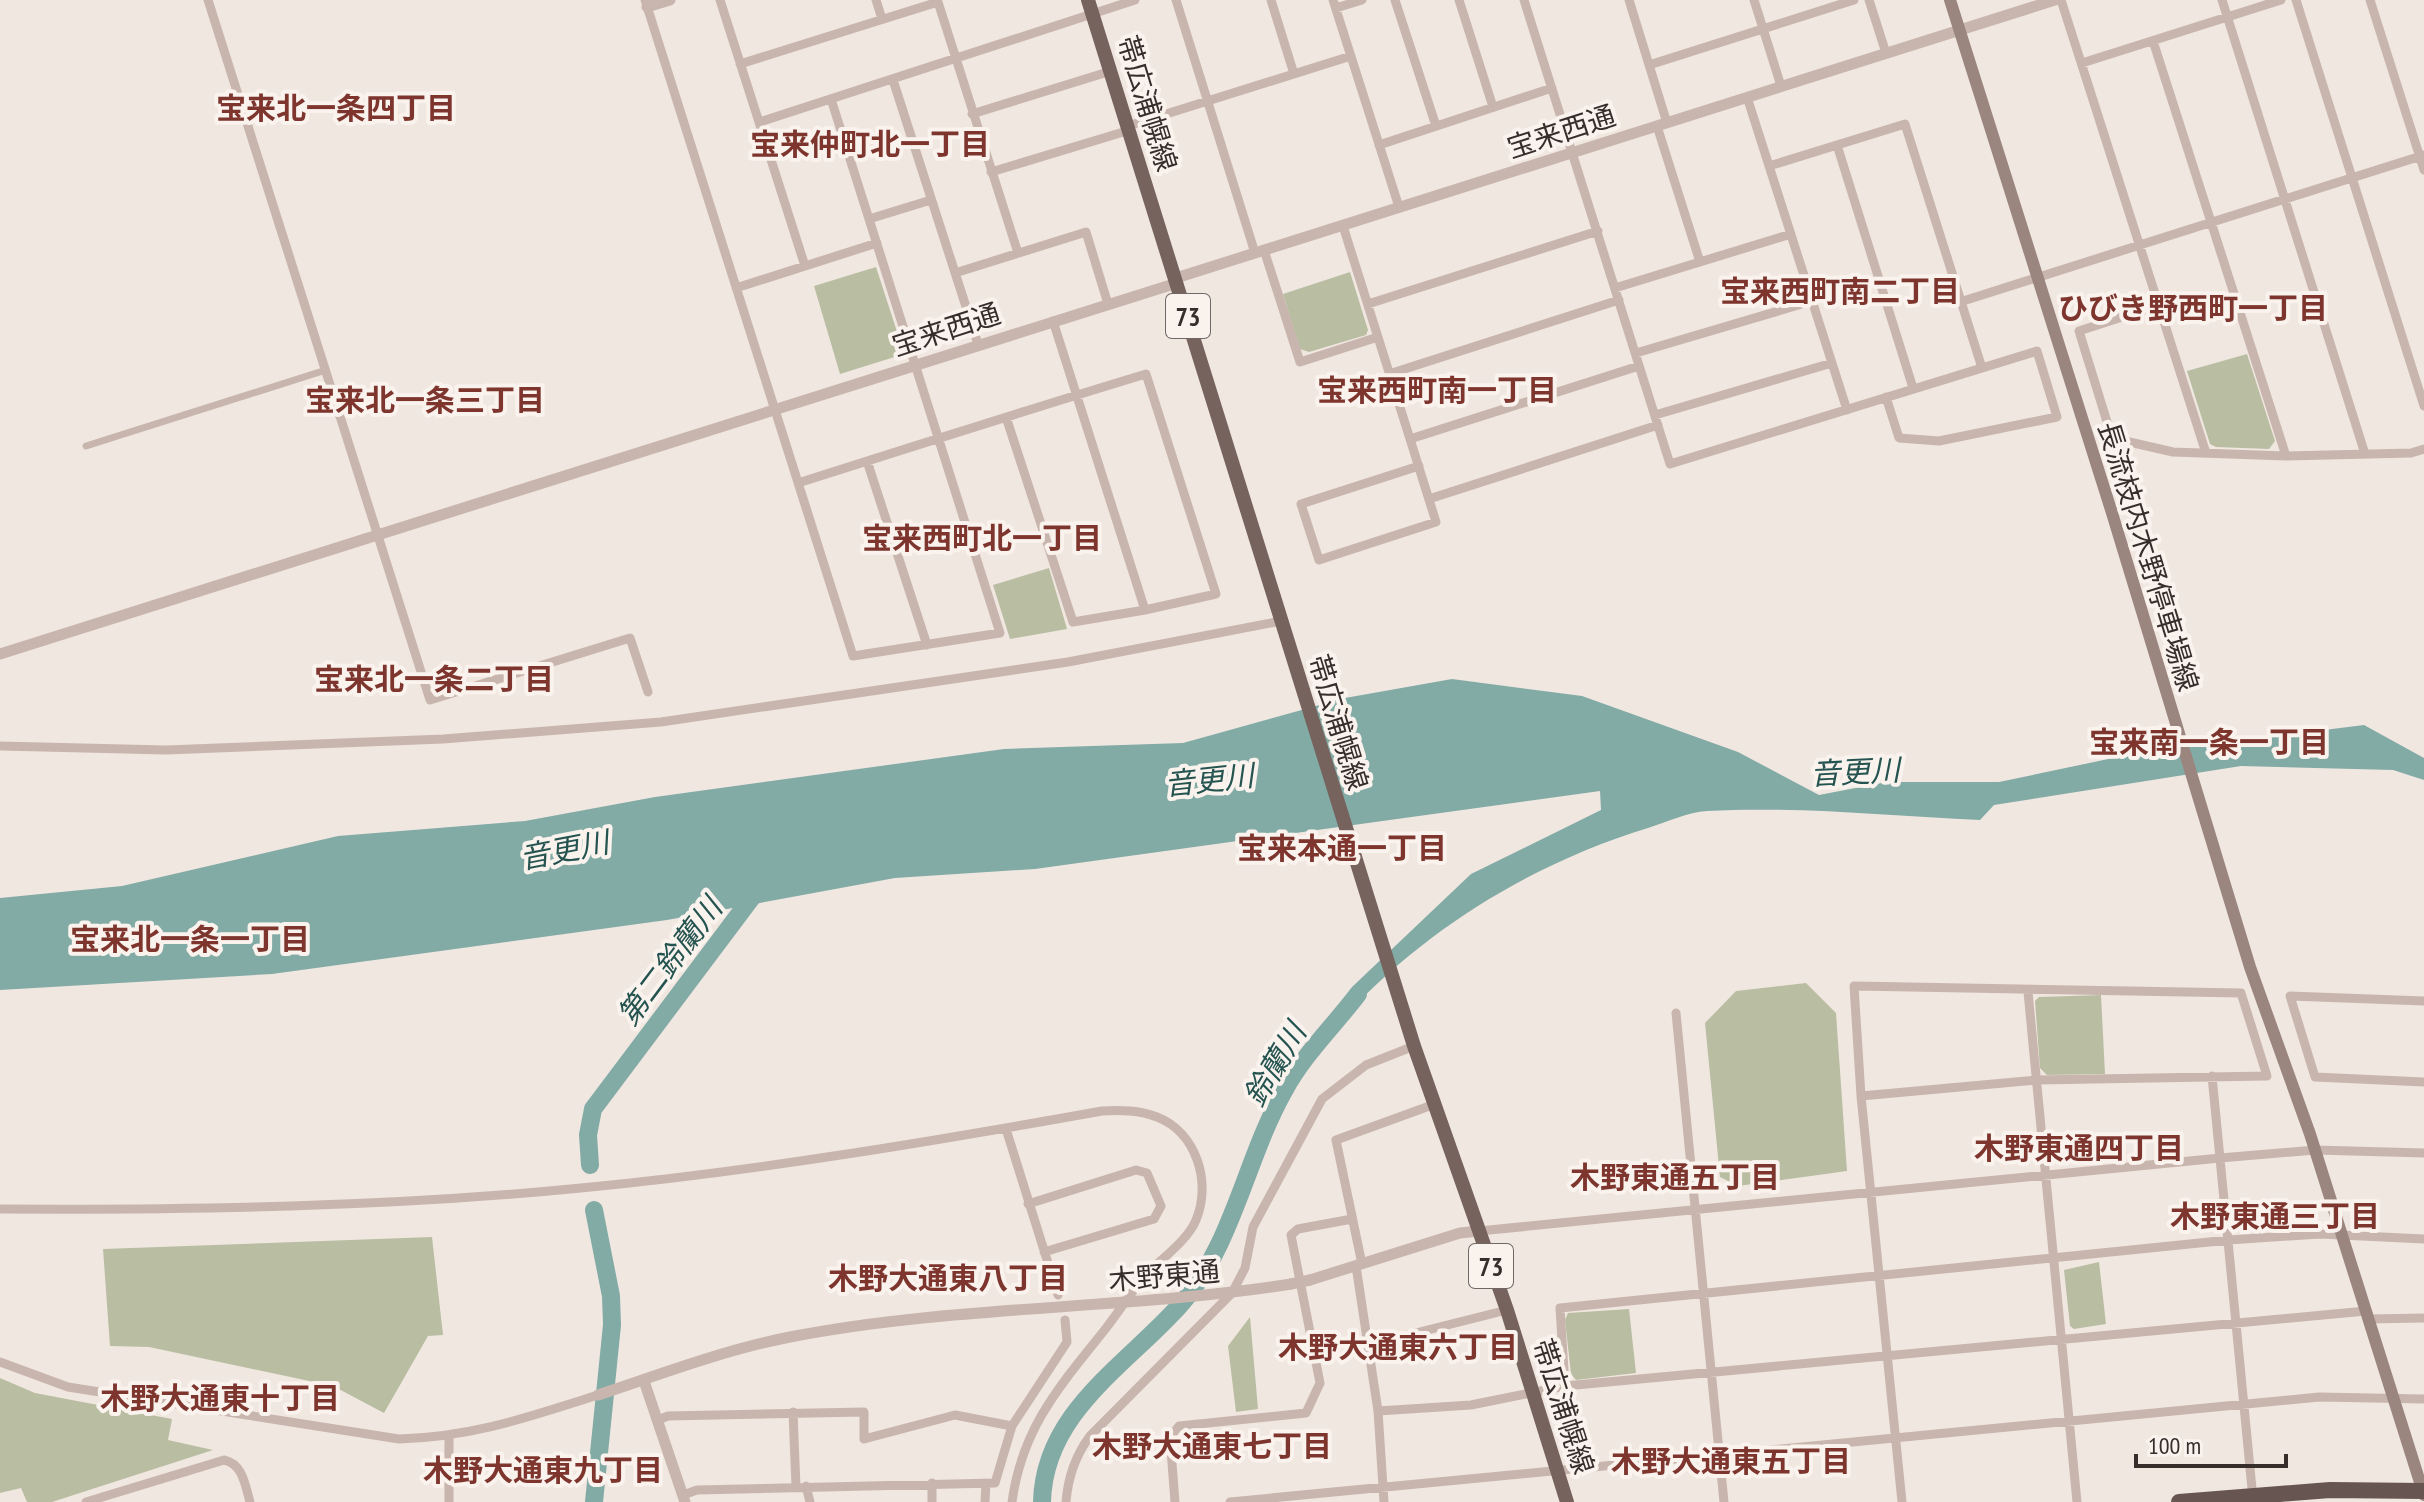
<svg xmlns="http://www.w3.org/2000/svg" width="2424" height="1502" font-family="'PT Sans Narrow','Noto Sans JP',sans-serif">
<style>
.green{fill:#b9bea2}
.water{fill:#83aba6}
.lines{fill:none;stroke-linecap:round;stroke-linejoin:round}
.river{stroke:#83aba6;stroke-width:18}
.pedestrian{stroke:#c8b6ae;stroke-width:7}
.minor{stroke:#c8b6ae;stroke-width:9}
.tertiary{stroke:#c8b6ae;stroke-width:11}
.secondary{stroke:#9b857f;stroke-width:12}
.primary{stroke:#77635e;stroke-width:14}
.trunk{stroke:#675551;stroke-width:16}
.tertiary-bridge{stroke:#c8b6ae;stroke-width:11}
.labels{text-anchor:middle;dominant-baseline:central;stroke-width:8;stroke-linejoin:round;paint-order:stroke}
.shield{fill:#f9f2ed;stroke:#716865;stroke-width:2}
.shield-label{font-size:26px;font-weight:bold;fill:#372d2b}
.street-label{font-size:28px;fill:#372d2b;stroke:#f9f2ed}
.neighbourhood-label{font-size:30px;font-weight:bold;fill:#7d352e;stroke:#f9f2ed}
.water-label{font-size:30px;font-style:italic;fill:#255450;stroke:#f9f2ed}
</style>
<rect width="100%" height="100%" fill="#f1e7e1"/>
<!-- green -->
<path class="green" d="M876,267L903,350L901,355L840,374L814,286Z
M1350,272L1368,330L1366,335L1309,352L1300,349L1283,294Z
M2247,354L2275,441L2269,449L2216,447L2210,444L2187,371Z
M1049,568L1067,629L1010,639L993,585Z
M1806,983L1836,1013L1847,1171L1738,1186L1720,1177L1705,1023L1736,991Z
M2101,995L2105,1074L2047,1075L2040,1068L2035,1001L2039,997Z
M432,1237L443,1335L428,1336L384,1413L333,1386L149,1347L110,1346L103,1249Z
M2099,1262L2106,1324L2074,1329L2070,1326L2064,1270Z
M1629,1309L1636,1373L1576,1380L1571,1374L1565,1320L1568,1313Z
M1250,1317L1258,1409L1236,1412L1228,1346Z
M0,1378L35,1393L172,1419L168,1440L213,1450L52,1502H27L21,1488L0,1493Z"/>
<!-- water -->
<path class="water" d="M1452,679L1582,696L1738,752L1819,795L1887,782H1999L2132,754L2364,725L2424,758V780L2393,770L2241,766L1994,805L1980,820C1890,816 1797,806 1707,811C1688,812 1667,822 1648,828C1536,862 1428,927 1347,1014L1338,1013L1352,987L1471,874L1601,810L1600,791L1035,869L895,878L667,920L272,974L0,990V898L122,886L338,836L525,821L655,797L1004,749L1183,743L1345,698Z"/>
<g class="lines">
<!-- river -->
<path class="river" d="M590,1165L588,1135L593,1109L759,888
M594,1502L612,1325L611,1296L594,1210
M1042,1502C1044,1412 1127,1365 1181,1304C1233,1245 1246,1158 1284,1091C1304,1054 1333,1027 1358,994"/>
<!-- pedestrian -->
<path class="pedestrian" d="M86,446L326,370"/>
<!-- minor -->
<path class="minor" d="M208,0L430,700L630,638L648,692
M645,0L853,656L1000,633L831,99
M720,0L805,266
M876,0L882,19
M1176,0L1255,253
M1271,0L1294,74
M1333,0L1399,207
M1395,0L1436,126
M1459,0L1493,107
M1524,0L1670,464L2037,351L2057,417L1939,441L1899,438L1886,397
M1629,0L1667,123
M1754,0L1781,86
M1869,0L1886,53
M2061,0L2206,453
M2222,0L2365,454
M2296,0L2424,406
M2370,0L2424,170
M1336,8L1362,0
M2153,41L2286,456
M2082,63L2281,0
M740,64L938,2L1018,253
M1649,65L1854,0
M893,80L978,344
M1747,97L1847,410
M972,114L1111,71
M760,122L1135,0
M1128,126L1351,56
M1657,126L1700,262
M1379,145L1552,88
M1837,145L1913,388
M1769,166L1905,124L1982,368
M991,172L1130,130
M869,219L931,200
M1343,226L1410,439L1436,522L1319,560L1301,504L1419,466
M1264,250L1300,362L1378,337
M955,273L1086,232L1108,304
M736,288L877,243
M1615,288L1791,234
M1960,302L2424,155
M1368,304L1598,231
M2159,305L2079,331L2112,438L2173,452L2286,456L2411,453L2424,449
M1636,353L1812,301
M1389,374L1619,300
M1655,415L1832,363
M1006,417L1073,622L1145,610
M1410,439L1639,366
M867,461L927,645
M798,483C914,446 1030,409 1146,374L1216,594L1145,610L1053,321
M1429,499L1658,425
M0,746L166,750L443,739L661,722L1068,662L1281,621
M2028,992L2077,1502
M2424,1001L2290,996L2315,1077L2424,1082
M1676,1013L1724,1502
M2212,1076L2253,1499
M1861,1096L2037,1080L2267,1076L2241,993L1854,986L1861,1096L1902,1502
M1006,1129L1058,1295
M1028,1204L1136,1170L1147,1173L1161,1206L1154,1219L1044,1252
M0,1209C193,1210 389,1207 581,1188C756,1171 929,1142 1102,1111C1121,1110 1139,1110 1157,1117C1196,1132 1212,1182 1196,1220C1188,1240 1162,1258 1147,1274C1131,1292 1118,1313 1103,1332C1058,1388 1022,1429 1012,1502
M1479,1231L2220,1158L2315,1150L2424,1153
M1362,1264L1336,1140L1435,1104
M1356,1266L1378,1411L1384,1502
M2368,1319L2424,1318
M1368,1345L1507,1310
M0,1362L68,1387L399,1439C473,1437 528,1417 598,1395
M1565,1386L1560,1308L2229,1240L2320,1234L2424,1239
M1378,1411L1471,1405L1565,1386L2366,1311
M793,1412L796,1487
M658,1420L668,1416L864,1412V1439L955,1415L1012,1426
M449,1438V1502
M806,1486L810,1502
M683,1495L697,1490L995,1483L1012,1426L1067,1342L1065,1320
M86,1502L224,1460C243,1464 245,1485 250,1502
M932,1502V1483
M985,1502L986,1483
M1066,1502C1068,1477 1075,1456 1090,1436L1232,1293L1245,1268L1253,1227L1322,1099L1366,1065L1414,1046
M1175,1502L1170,1437L1179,1426L1306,1413L1320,1383L1291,1235L1298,1229L1352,1219
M1230,1502L2319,1397L2424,1399"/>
<!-- tertiary -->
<path class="tertiary" d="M647,7L670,0
M1176,278L2055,0
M0,654L1177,283
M1310,1280L1460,1233L1479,1231
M644,1381L685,1502
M598,1395C661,1374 724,1350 790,1337C954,1305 1125,1310 1291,1284"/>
<!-- secondary -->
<path class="secondary" d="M1950,0L2112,513L2250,967L2310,1134L2424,1495"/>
<!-- primary -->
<path class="primary" d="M1088,0L1414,1046L1507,1310L1567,1502"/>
<!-- trunk -->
<path class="trunk" d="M2179,1502L2330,1490L2424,1491"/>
<!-- tertiary-bridge -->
<path class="tertiary-bridge" d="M1291,1284L1310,1280"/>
</g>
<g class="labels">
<!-- shield labels -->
<g class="shield">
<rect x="1166" y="294" width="44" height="44" rx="6"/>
<rect x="1469" y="1244" width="44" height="44" rx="6"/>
</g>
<g class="shield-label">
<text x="1188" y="316">73</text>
<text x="1491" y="1266">73</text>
</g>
<!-- street labels -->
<g class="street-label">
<text transform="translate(1148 103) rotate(73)">帯広浦幌線</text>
<text transform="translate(1561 131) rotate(-18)">宝来西通</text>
<text transform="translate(946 329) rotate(-18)">宝来西通</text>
<text transform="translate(2149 556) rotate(73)">長流枝内木野停車場線</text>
<text transform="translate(1339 722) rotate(73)">帯広浦幌線</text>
<text transform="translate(1164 1275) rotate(-5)">木野東通</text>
<text transform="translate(1564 1406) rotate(72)">帯広浦幌線</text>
</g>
<!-- neighbourhood labels -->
<g class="neighbourhood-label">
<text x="336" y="107">宝来北一条四丁目</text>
<text x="870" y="143">宝来仲町北一丁目</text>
<text x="1840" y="290">宝来西町南二丁目</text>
<text x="2193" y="307">ひびき野西町一丁目</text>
<text x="1437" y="389">宝来西町南一丁目</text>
<text x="425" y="399">宝来北一条三丁目</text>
<text x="982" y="537">宝来西町北一丁目</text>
<text x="434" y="678">宝来北一条二丁目</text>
<text x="2209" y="741">宝来南一条一丁目</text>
<text x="1342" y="847">宝来本通一丁目</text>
<text x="190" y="938">宝来北一条一丁目</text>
<text x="2079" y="1147">木野東通四丁目</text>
<text x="1675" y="1176">木野東通五丁目</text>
<text x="2275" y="1215">木野東通三丁目</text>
<text x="948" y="1277">木野大通東八丁目</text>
<text x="1398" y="1346">木野大通東六丁目</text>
<text x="220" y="1397">木野大通東十丁目</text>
<text x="1212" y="1445">木野大通東七丁目</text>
<text x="1731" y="1460">木野大通東五丁目</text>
<text x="543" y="1469">木野大通東九丁目</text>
</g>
<!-- water labels -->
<g class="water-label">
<text transform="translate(1855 771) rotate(-3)">音更川</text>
<text transform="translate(1209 779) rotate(-6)">音更川</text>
<text transform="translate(564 849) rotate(-11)">音更川</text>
<text transform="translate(669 961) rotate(-53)">第二鈴蘭川</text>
<text transform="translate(1274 1064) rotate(-59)">鈴蘭川</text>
</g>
</g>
<!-- scale -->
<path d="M2136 1454v12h150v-12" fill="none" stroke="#372d2b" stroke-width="4"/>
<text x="2148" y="1454" font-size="24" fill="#372d2b" stroke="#f9f2ed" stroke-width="6" paint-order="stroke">100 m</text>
</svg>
